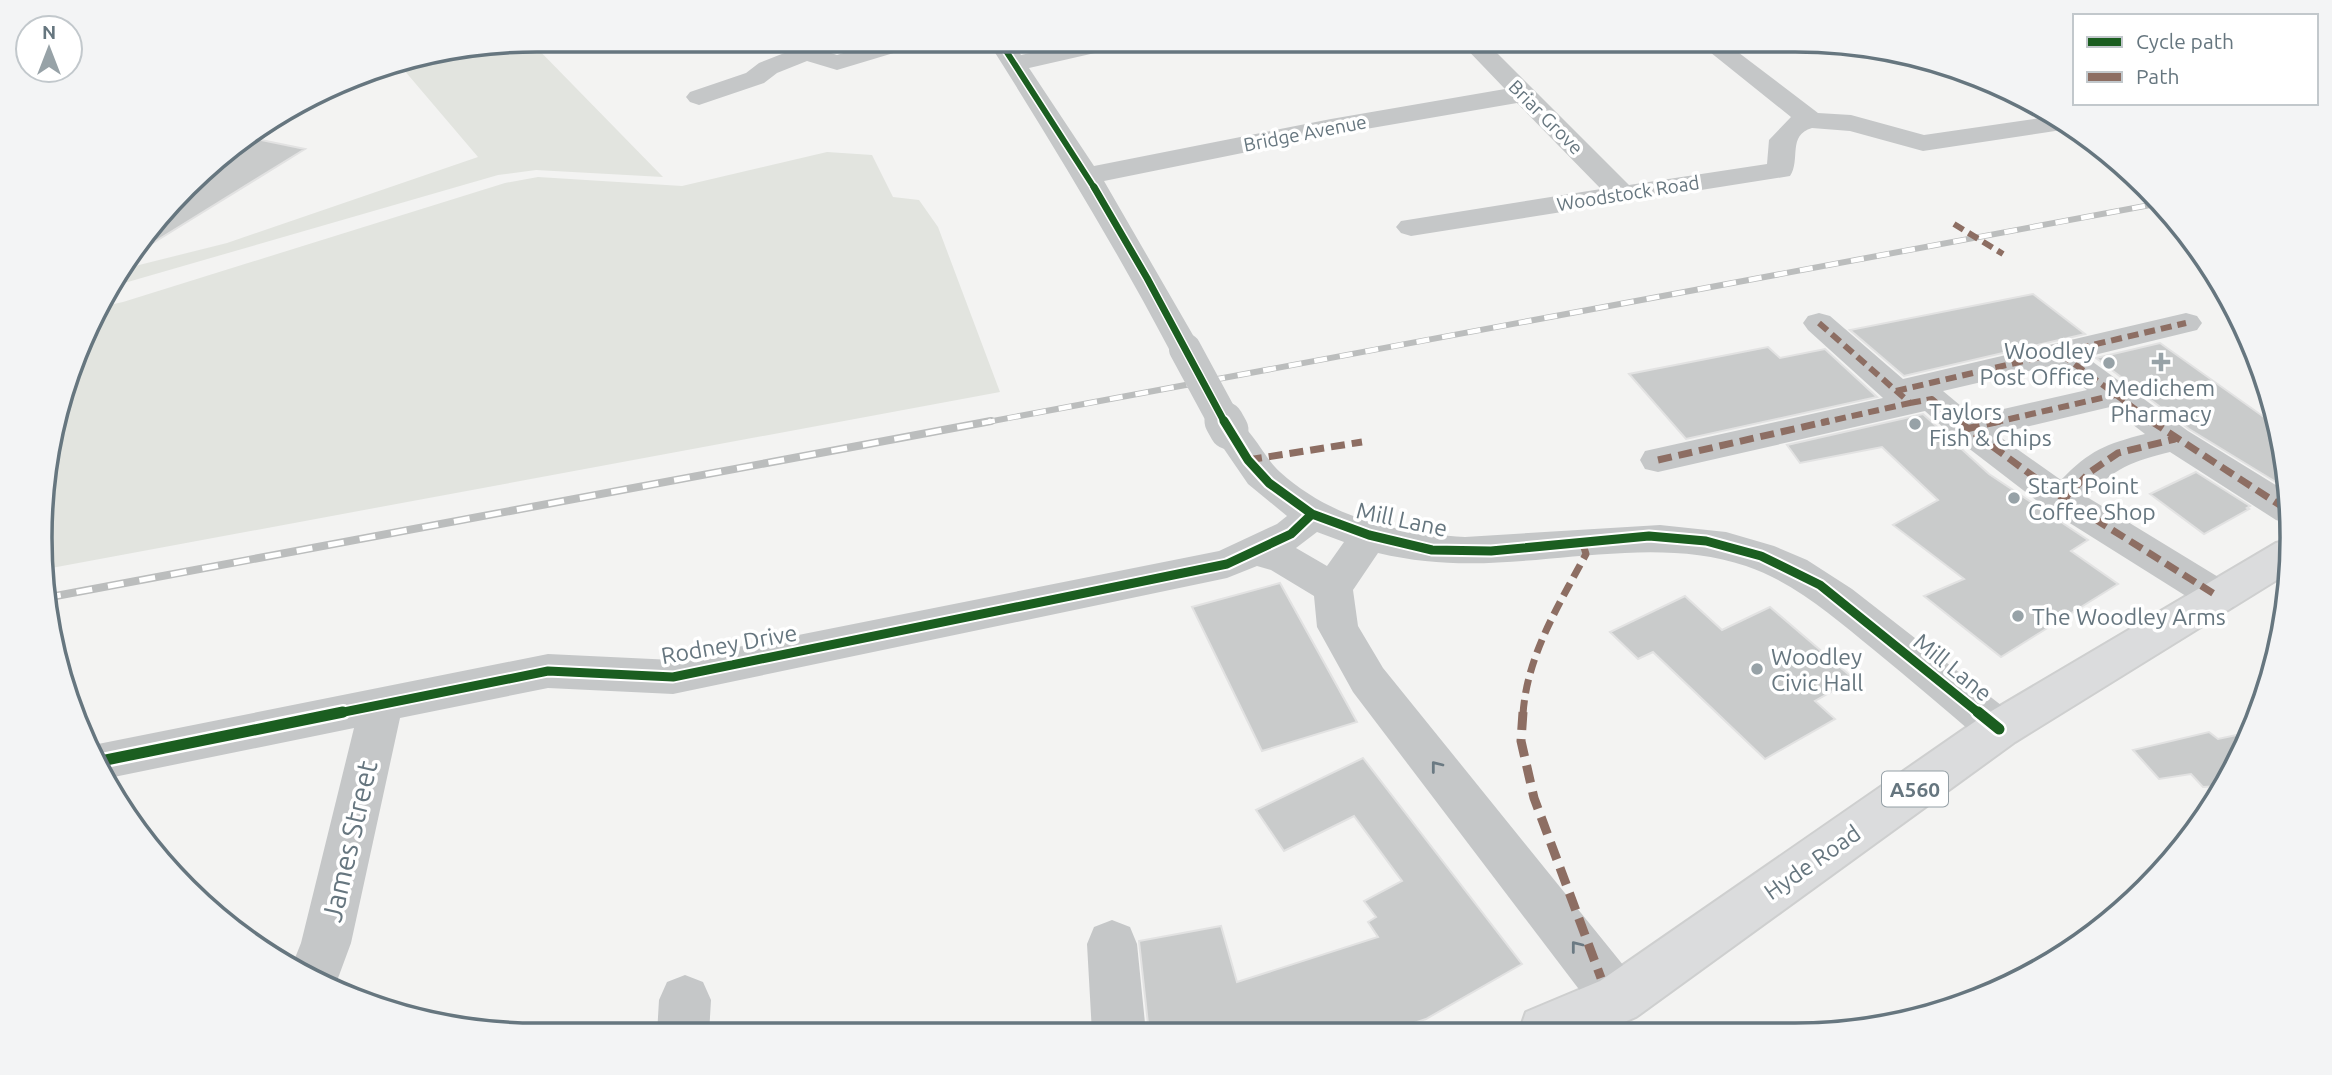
<svg xmlns="http://www.w3.org/2000/svg" width="2332" height="1075" font-family="Ubuntu,sans-serif">
<style>
.green{fill:#e2e4df}
.building{fill:#c9cbcb;stroke:#e2e2e2;stroke-width:2}
.lines{fill:none;stroke-linecap:round;stroke-linejoin:round}
.major-casing{stroke:#cecfcf;stroke-width:4}
.minor{fill:#c5c7c8;fill-rule:evenodd}
.major{fill:#dbdcdd;fill-rule:evenodd}
.rail-far1-casing{stroke:#bbbdbd;stroke-width:6}
.rail-casing{stroke:#bbbdbd;stroke-width:8}
.rail-far1{stroke:#fff;stroke-width:4.5;stroke-dasharray:13;stroke-linecap:butt}
.rail{stroke:#fff;stroke-width:5;stroke-dasharray:16;stroke-linecap:butt}
.minor-bridge-far1{stroke:#c5c7c8;stroke-width:32}
.minor-bridge{stroke:#c5c7c8;stroke-width:39}
.quiet-far2{stroke:#8d6e63;stroke-width:6;stroke-dasharray:11 6;stroke-linecap:butt}
.quiet-far1{stroke:#8d6e63;stroke-width:7;stroke-dasharray:14 7;stroke-linecap:butt}
.quiet{stroke:#8d6e63;stroke-width:9;stroke-dasharray:18 9;stroke-linecap:butt}
.cycleway-far3-casing{stroke:#fff;stroke-width:9}
.cycleway-far2-casing{stroke:#fff;stroke-width:10}
.cycleway-far1-casing{stroke:#fff;stroke-width:13}
.cycleway-casing{stroke:#fff;stroke-width:16}
.cycleway-far3{stroke:#1b5e20;stroke-width:6}
.cycleway-far2{stroke:#1b5e20;stroke-width:7}
.cycleway-far1{stroke:#1b5e20;stroke-width:9}
.cycleway{stroke:#1b5e20;stroke-width:11}
.oneway{stroke:#6b7a83}
.poi-dot{fill:#97a2a7;stroke:#fff;stroke-width:2.5}
.labels{text-anchor:middle;dominant-baseline:central;stroke-width:7;stroke-linejoin:round;paint-order:stroke}
.far-street-label{font-size:19px;fill:#66767f;stroke:#fff}
.shield{fill:#fff;stroke:#949fa5;stroke-width:2}
.shield-label{font-size:21px;font-weight:bold;fill:#66767f}
.poi-label{font-size:23px;fill:#66767f;stroke:#fff;text-anchor:start}
.street-label{font-size:23px;fill:#66767f;stroke:#fff}
.near-street-label{font-size:28px;fill:#66767f;stroke:#fff}
.rim{fill:none;stroke:#66767f;stroke-width:3.5}
</style>
<rect width="100%" height="100%" fill="#f3f3f2"/>
<!-- green -->
<path class="green" d="M530,41L663,177L536,170L498,175L107,288L123,269L227,243L478,157L398,63Z
M827,152L872,155L893,197L919,200L938,227L1000,392L46,569L50,441L100,307L123,302L505,183L538,177L682,186Z"/>
<!-- building -->
<path class="building" d="M247,137L305,149L148,246L145,242L210,163Z
M2033,294L2085,334L1904,376L1850,330Z
M2160,343L2278,427L2282,440L2287,486L2284,487L2189,429L2096,358Z
M1768,347L1780,358L1825,349L1877,397L1686,439L1629,374Z
M1923,414L1989,474L2088,540L2071,551L2118,584L2001,657L1924,596L1964,579L1893,525L1938,500L1882,447L1800,463L1787,445Z
M2196,472L2250,506L2247,508L2249,509L2204,534L2150,494Z
M1280,583L1357,722L1262,751L1192,607Z
M1685,596L1722,630L1770,607L1854,679L1815,701L1835,719L1765,759L1653,652L1638,659L1610,632Z
M2209,732L2218,739L2251,732L2221,786L2203,787L2191,774L2159,779L2133,750Z
M1363,758L1522,964L1426,1019L1387,1032L1149,1033L1139,941L1221,926L1237,982L1378,937L1368,922L1376,917L1364,901L1402,881L1354,816L1284,851L1256,810Z"/>
<g class="lines">
<!-- major casing -->
<g class="major-casing">
<path id="major" d="M2292,539L2288,573L2015,742L1636,1017L1604,1031L1519,1032L1526,1012L1600,981L1983,716L2276,543Z"/>
</g>
<!-- minor -->
<path class="minor" d="M625,40H652L658,47L655,52C642,55 633,51 625,40Z
M788,40H812L816,48L837,55L886,40L897,42L900,47L897,52L837,70L807,61L777,73L764,83L699,105L690,102L686,97L690,92L746,73L759,63L792,50Z
M987,40H1011L1021,55L1088,40H1134L1130,45L1029,68L1094,166L1331,119L1505,89L1458,40H1484L1629,185L1767,164L1769,140L1791,117L1695,40H1722L1818,113L1851,115L1924,135L2055,116L2075,128L1923,151L1850,131L1812,128C1787,135 1801,160 1790,176L1411,236L1401,233L1396,227L1401,221L1601,189L1517,103L1331,135L1104,181L1201,349L1197,356L1185,359L1173,356L1169,349C1113,243 1049,138 987,40Z
M1819,313L1830,316L1903,379L2186,313L2197,316L2202,323L2197,330L2086,357L2188,431L2287,492L2290,524L2276,520L2170,452C2131,462 2116,467 2087,497L2233,586L2239,597L2233,608L2219,612L2205,608L2049,510L1954,437L1925,411L1658,472L1645,469L1640,460L1645,451L1883,398L1808,330L1803,323L1808,316ZM2054,365L2087,390L1973,416L1943,391ZM2110,407L2145,434C2106,444 2090,450 2061,480L1996,434Z
M1229,418C1252,425 1262,456 1280,472C1332,519 1397,533 1465,537L1660,525L1726,532L1774,546L1807,560L1852,589L2015,716L2021,729L2015,742L1999,747L1983,742C1947,711 1911,680 1874,650C1835,618 1794,582 1746,566C1707,553 1665,551 1625,553C1536,557 1467,574 1378,553L1353,590L1358,626L1383,668L1636,981L1644,999L1636,1017L1618,1024L1600,1017L1353,692L1317,627L1314,596L1271,570L1257,566L1227,578L673,694L548,688L400,718L351,943L334,989L293,963L301,943L354,728L104,779L88,746L548,654L673,660L1219,551L1277,524L1287,516L1248,484L1211,430L1217,422ZM1317,532L1344,542L1327,566L1296,548Z
M1112,920L1130,927L1137,944L1146,1033H1092L1087,944L1094,927Z
M685,975L703,982L711,1000L709,1034H657L659,1000L667,982Z"/>
<!-- major -->
<use href="#major" class="major"/>
<!-- rail-far1 casing -->
<g class="rail-far1-casing">
<path id="rail-far1" d="M982,423L2161,203"/>
</g>
<!-- rail casing -->
<g class="rail-casing">
<path id="rail" d="M45,598L991,421"/>
</g>
<!-- rail-far1 -->
<use href="#rail-far1" class="rail-far1"/>
<!-- rail -->
<use href="#rail" class="rail"/>
<!-- minor-bridge-far1 -->
<path class="minor-bridge-far1" d="M1185,349L1225,423"/>
<!-- minor-bridge -->
<path class="minor-bridge" d="M1224,421L1229,430"/>
<!-- quiet-far2 -->
<path class="quiet-far2" d="M1954,224L2003,254
M1819,323L1910,403L1821,423
M2061,354L2154,423
M1896,391L2186,323
M1910,403L1932,399L1960,423
M1992,423L2115,395"/>
<!-- quiet-far1 -->
<path class="quiet-far1" d="M1958,421L2071,504L2219,597
M2151,421L2289,511
M1966,429L2000,421
M1248,460L1362,442
M1658,460L1829,421
M2062,501L2090,472L2118,453L2175,439
M1523,714C1527,655 1559,605 1586,554L1582,541"/>
<!-- quiet -->
<path class="quiet" d="M1523,712L1521,741L1534,798L1601,978"/>
<!-- cycleway-far3 casing -->
<g class="cycleway-far3-casing">
<path id="cycleway-far3" d="M999,40L1095,189"/>
</g>
<!-- cycleway-far2 casing -->
<g class="cycleway-far2-casing">
<path id="cycleway-far2" d="M1094,187L1147,278L1225,423"/>
</g>
<!-- cycleway-far1 casing -->
<g class="cycleway-far1-casing">
<path id="cycleway-far1" d="M1224,421L1248,460L1269,483L1312,514L1369,535L1432,550L1491,551L1649,536L1706,541L1761,556L1820,585L1980,714
M334,714L548,671L673,677L1227,564L1291,534L1312,514"/>
</g>
<!-- cycleway casing -->
<g class="cycleway-casing">
<path id="cycleway" d="M1978,712L1999,729
M96,762L343,712"/>
</g>
<!-- cycleway-far3 -->
<use href="#cycleway-far3" class="cycleway-far3"/>
<!-- cycleway-far2 -->
<use href="#cycleway-far2" class="cycleway-far2"/>
<!-- cycleway-far1 -->
<use href="#cycleway-far1" class="cycleway-far1"/>
<!-- cycleway -->
<use href="#cycleway" class="cycleway"/>
</g>
<!-- one-way arrows -->
<defs><path id="oneway-chevron" d="M-2-3.5L2.5 0L-2 3.5" fill="none" stroke-width="1.6" stroke-linecap="round" stroke-linejoin="round" transform="scale(1.75)"/></defs>
<g class="oneway">
<use href="#oneway-chevron" transform="translate(1436 766) rotate(-128)"/>
<use href="#oneway-chevron" transform="translate(1576 946) rotate(-128)"/>
</g>
<!-- markers -->
<g class="poi-dot">
<path d="M2157.5 351.5h7v7h7v7h-7v7h-7v-7h-7v-7h7z"/>
<circle cx="2109" cy="363" r="7"/>
<circle cx="1915" cy="424" r="7"/>
<circle cx="2014" cy="498" r="7"/>
<circle cx="2018" cy="616" r="7"/>
<circle cx="1757" cy="669" r="7"/>
</g>
<g class="labels">
<!-- far-street labels -->
<g class="far-street-label">
<text transform="translate(1546 117) rotate(45)">Briar Grove</text>
<text transform="translate(1305 133) rotate(-11)">Bridge Avenue</text>
<text transform="translate(1628 193) rotate(-9)">Woodstock Road</text>
</g>
<!-- shield labels -->
<rect class="shield" x="1882" y="771.5" width="66" height="35" rx="5"/>
<g class="shield-label">
<text x="1915" y="789">A560</text>
</g>
<!-- poi labels -->
<g class="poi-label">
<text x="2095" y="350" text-anchor="end">Woodley<tspan x="2095" dy="26">Post Office</tspan></text>
<text x="2161" y="387" text-anchor="middle">Medichem<tspan x="2161" dy="26">Pharmacy</tspan></text>
<text x="1929" y="411">Taylors<tspan x="1929" dy="26">Fish &amp; Chips</tspan></text>
<text x="2028" y="485">Start Point<tspan x="2028" dy="26">Coffee Shop</tspan></text>
<text x="2032" y="616">The Woodley Arms</text>
<text x="1771" y="656">Woodley<tspan x="1771" dy="26">Civic Hall</tspan></text>
</g>
<!-- street labels -->
<g class="street-label">
<text transform="translate(1402 519) rotate(12)">Mill Lane</text>
<text transform="translate(729 644) rotate(-10)">Rodney Drive</text>
<text transform="translate(1953 667) rotate(39)">Mill Lane</text>
<text transform="translate(1812 862) rotate(-35)">Hyde Road</text>
</g>
<!-- near-street labels -->
<g class="near-street-label">
<text transform="translate(349 841) rotate(-77)">James Street</text>
</g>
</g>
<!-- crop -->
<path d="M0 0H2332V1075H0ZM537 52H1795A485 485 0 0 1 2280 537V538A485 485 0 0 1 1795 1023H537A485 485 0 0 1 52 538V537A485 485 0 0 1 537 52Z" fill="#f3f4f5" fill-rule="evenodd"/>
<path class="rim" d="M537 52H1795A485 485 0 0 1 2280 537V538A485 485 0 0 1 1795 1023H537A485 485 0 0 1 52 538V537A485 485 0 0 1 537 52Z"/>
<!-- legend -->
<rect x="2073" y="14" width="245" height="91" fill="#ffffff" stroke="#c2c8cc" stroke-width="2"/>
<rect x="2087" y="37" width="35" height="10" fill="#1b5e20" stroke="#c2c8cc" stroke-width="2"/>
<text x="2136" y="49" font-size="21" fill="#66767f">Cycle path</text>
<rect x="2087" y="72" width="35" height="10" fill="#8d6e63" stroke="#c2c8cc" stroke-width="2"/>
<text x="2136" y="84" font-size="21" fill="#66767f">Path</text>
<!-- north arrow -->
<g transform="translate(49 49)"><circle r="33" fill="#ffffff" stroke="#c2c8cc" stroke-width="2"/>
<path d="M0-5L12 26L0 18L-12 26Z" fill="#97a2a7"/>
<text y="-10" font-size="19" font-weight="bold" text-anchor="middle" fill="#66767f">N</text>
</g>
</svg>
